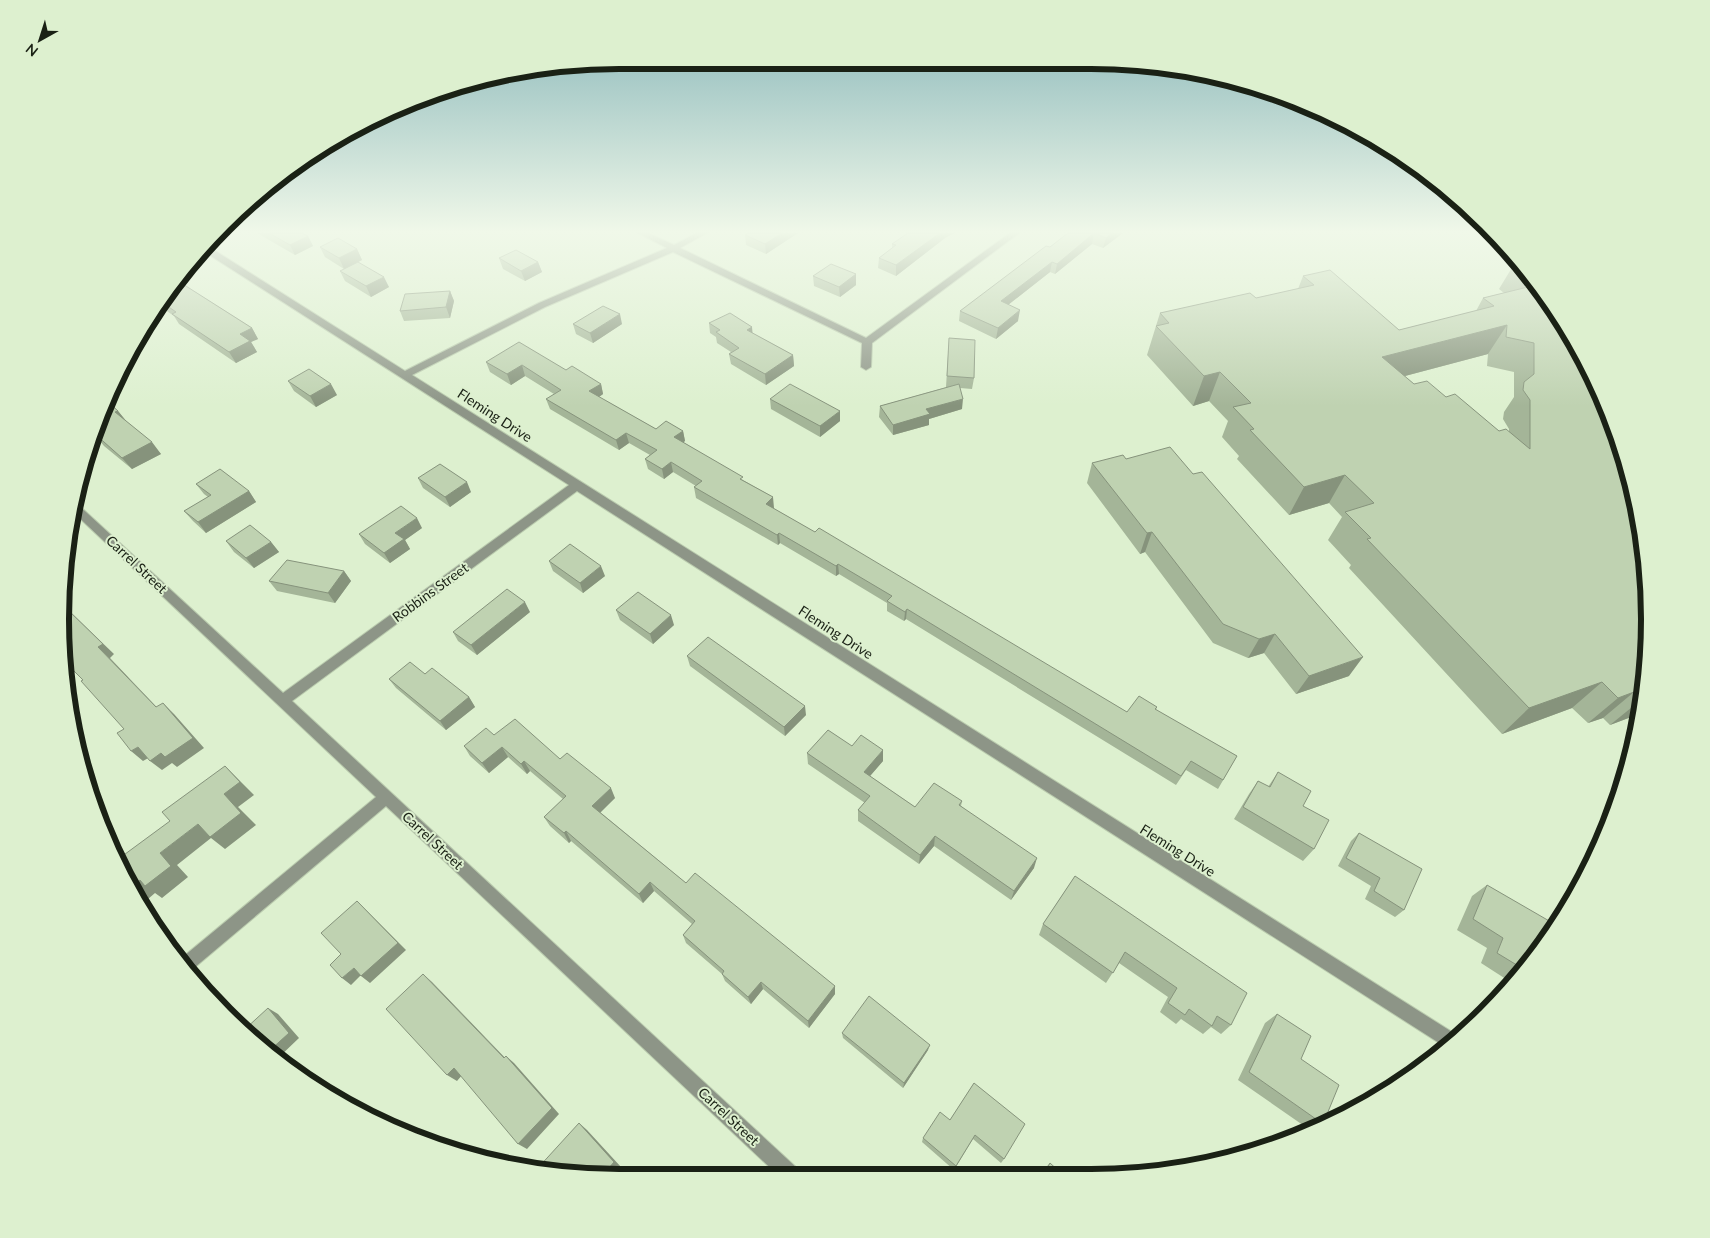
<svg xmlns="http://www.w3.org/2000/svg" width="1710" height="1238" font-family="Lato,sans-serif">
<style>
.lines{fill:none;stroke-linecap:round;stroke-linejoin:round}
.minor-casing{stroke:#bacbae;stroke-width:2}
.minor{fill:#8d9587;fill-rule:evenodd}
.wall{fill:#a4b598;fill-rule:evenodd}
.shaded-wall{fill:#86937c}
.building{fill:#bfd2b1;stroke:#86937c;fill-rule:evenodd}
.labels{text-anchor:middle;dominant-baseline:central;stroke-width:4;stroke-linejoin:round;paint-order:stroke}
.street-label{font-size:14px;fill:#1a2115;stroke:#ddf0cf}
.rim{fill:none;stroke:#1a2115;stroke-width:6}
</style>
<rect width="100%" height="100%" fill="#ddf0cf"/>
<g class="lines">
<!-- minor casing -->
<g class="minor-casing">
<path id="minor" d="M638,233H648L674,245L697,233H707L680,248L866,338L1010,233H1019L872,343L871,367L866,370L861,367L862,343L673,252L545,307L412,375L1460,1037L1459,1039L1447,1048L577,491L292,701L799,1170L802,1175L779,1176L386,806L188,973L178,961L376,797L72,511L74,501L283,693L569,485L200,249L206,245L405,371L539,303L667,248Z"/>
</g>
<!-- minor -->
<use href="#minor" class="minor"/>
</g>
<!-- wall -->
<path class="wall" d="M257,233H302L308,236L313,246L295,255Z
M748,233H798L766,254L746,245L745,235Z
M908,233H954L945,238L896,276L878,268L879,258L892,248V244Z
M1068,233H1123L1103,248L1092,244L1055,274L1050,272L1008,305L1018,321L996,339L959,321L960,311L1050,247Z
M320,247L357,249L362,260L358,262L389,287L371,297L345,281L340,271L344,269L325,257Z
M499,258L538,262L542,272L525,281L503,269Z
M1518,260L1575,340L1649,656L1639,714L1610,725L1603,718L1588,723L1572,708L1502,734L1349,568L1351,565L1328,540L1342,517L1329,503L1289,515L1237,459L1239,456L1222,437L1228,421L1209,401L1193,406L1147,355L1160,313L1256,298L1298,289L1303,276L1399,330L1476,311L1483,298L1504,293L1499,289L1516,261ZM1488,354L1487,366L1514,372V397L1504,412L1503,419L1509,429V431H1499L1446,397L1414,384L1405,376Z
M856,274V285L840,297L814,286L813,276Z
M178,281L252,328L258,339L251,342L257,352L236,363L179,324L174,316L161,307Z
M450,291L454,301L450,318L404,321L400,311Z
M709,323L752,327V333L793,355L794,366L766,385L731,364L729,354L731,352L717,343L716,337L710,333Z
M573,324H622L593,343L576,334Z
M949,338L974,378L972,389L960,388L962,409L929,419V425L893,435L879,417L880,406L947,387H946Z
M486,362L566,370L601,384L603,394L599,397L656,429L683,431L685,441L683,442L743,480L773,497V508L1127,712L1157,707L1156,710L1237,756L1218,789L1186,770L1176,785L906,619L904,621L887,611V603L839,574L836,576L780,543L778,545L696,498L694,487L696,486L673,472L664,479L648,469L645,459L650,455L629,443L619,450L550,409L546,399L554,394L525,376L511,385L490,372Z
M288,381L337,395L316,407L294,391Z
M770,399L840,421L820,437L771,409Z
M107,401L118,411L126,421L161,454L132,469L104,446L94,434Z
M1126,459L1349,676L1296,694L1264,653L1248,658L1213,643L1145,552L1140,554L1087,483L1092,463Z
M418,478L471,492L450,507L423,488Z
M196,484L249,491L256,502L206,533L193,521L184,511L208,497L204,494Z
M422,528L405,540L410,549L390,563L365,544L359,534Z
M226,541L271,542L279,552L254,568L234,552Z
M549,561L605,576L583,593L553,571Z
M344,571L351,581L335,603L277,591L269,581Z
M616,610L674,625L653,644L620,620Z
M530,612L477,655L458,641L453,632Z
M687,656L806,715L785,736L690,666Z
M389,679L469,697L475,707L446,730L396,688Z
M494,735L560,759L615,798L600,812L686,883L835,986V994L809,1028L763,989L751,1004L725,981L722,974L686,943L683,935L692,924L654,891L643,903L571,841L569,843L550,826L544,817L563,799L530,771L527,774L508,757L489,773L470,756L464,746Z
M852,746L883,761L870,776L915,807L962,801L961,806L1034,868L1011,900L934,846L919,864L858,821V810L865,803L808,764L807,753Z
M1278,772L1303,806L1314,849L1303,861L1234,819L1249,794L1258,781L1268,787Z
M1359,833L1404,910L1395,917L1365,899L1371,886L1338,866L1351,841Z
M1075,876L1231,1025L1221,1034L1211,1027L1203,1034L1181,1019L1176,1024L1160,1012L1168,997L1119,963L1106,983L1039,935L1043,924Z
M1487,885L1534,960L1512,983L1481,963L1487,948L1457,930L1472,896Z
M1277,1014L1301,1059L1323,1124L1310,1130L1238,1080L1265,1023Z
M842,1033L928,1050L903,1088L843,1038Z
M974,1083L1004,1159L1001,1163L973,1139L954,1170L922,1142L923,1138L950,1120Z
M1050,1163L1062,1174H1041L1044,1169Z"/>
<!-- shaded-wall -->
<path class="shaded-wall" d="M782,233H798L766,254L765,244Z
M940,233H954L945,238L896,276V265Z
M1094,233L1092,244L1055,274L1057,264Z
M1112,233H1123L1103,248L1106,238Z
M308,236L313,246L295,255L290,245Z
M357,249L362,260L344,269L339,258Z
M538,262L542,272L525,281L521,271Z
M1052,262L1050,272L999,312L1001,301Z
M856,274V285L840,297L839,287Z
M384,277L389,287L371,297L366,286Z
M450,291L454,301L450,318L446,307Z
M1020,310L1018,321L996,339L998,328Z
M620,314L622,324L593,343L590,333Z
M1507,325L1488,354L1367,386L1382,357Z
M752,327L753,338L747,330Z
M252,328L258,339L251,342L257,352L236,363L229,352L240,334Z
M793,355L794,366L766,385L765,374Z
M522,365L525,376L511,385L507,374Z
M1220,372L1209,401L1193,406L1204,376Z
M331,384L337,395L316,407L310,396Z
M601,384L603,394L592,402L589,391Z
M963,399L962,409L929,419V425L893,435V425L926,409Z
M118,411L127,422L115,412Z
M840,411V421L820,437V426Z
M683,431L685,441L677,447L674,437Z
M626,433L629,443L619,450L616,440Z
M152,442L161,454L132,469L122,458Z
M671,462L673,472L664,479L662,469Z
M1345,475L1329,503L1289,515L1304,487Z
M467,482L471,492L450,507L445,497Z
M249,491L256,502L206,533L198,522Z
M773,497L774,508L767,514L766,504Z
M417,518L422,528L405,540L410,549L390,563L384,553L395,533Z
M1152,532L1145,552L1140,554L1147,533Z
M779,533L780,543L778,545L777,535Z
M271,542L279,552L254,568L246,558Z
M838,564L839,574L836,576V566Z
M601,566L605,576L583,593L580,583Z
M344,571L351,581L335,603L328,593Z
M525,602L530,612L477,655L471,645Z
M65,607L114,654L110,658L167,718L156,707L98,647Z
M907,609L906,619L904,621L905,612Z
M671,615L674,625L653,644L650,634Z
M1275,634L1264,653L1248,658L1259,639Z
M1363,657L1349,676L1296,694L1309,676Z
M1602,682L1572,708L1502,734L1529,708Z
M1634,692L1603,718L1588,723L1618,698Z
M469,697L475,707L446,730L440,721Z
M1642,699L1639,714L1610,725Z
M163,703L174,714L204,748L177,767L172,763L162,770L150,761Z
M805,706L806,715L785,736L784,727Z
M138,747L150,757L143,761L131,751Z
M502,747L508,757L489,773L482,763Z
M883,750V761L864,783V772Z
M524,761L530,771L527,774L521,764Z
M225,766L254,795L238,807L256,825L225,849L211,838L177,865L188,877L162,898L155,893L141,905L131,887L160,853L198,824L224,794Z
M611,788L615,798L597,816L592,806Z
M566,831L571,841L569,843L564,833Z
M935,836L934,846L919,864L920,855Z
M1037,858L1034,868L1011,900L1014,891Z
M650,882L654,891L643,903L639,894Z
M357,901L406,950L370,983L361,976Z
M354,968L362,974L351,985L342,978Z
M423,974L432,982L512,1065L504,1058Z
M761,982L763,989L751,1004L748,997Z
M835,986V994L809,1028L808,1021Z
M268,1008L278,1014L299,1038L276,1060L268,1052Z
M930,1045L928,1050L903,1088L904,1083Z
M506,1056L514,1063L559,1114L527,1149L518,1144Z
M454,1068L463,1074L457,1081L447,1075Z
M579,1123L587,1130L621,1167L613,1177H602Z"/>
<!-- building -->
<path class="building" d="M269,233H302L308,236L290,245Z
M748,233H782L765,244L745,235Z
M908,233H940L896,265L879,258L896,245L892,244Z
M1068,233H1112L1106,238L1094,233L1057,264L1052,262L1001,301L1020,310L998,328L960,311L1046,246L1050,247Z
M338,238L357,249L339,258L320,247Z
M516,250L538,262L521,271L499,258Z
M358,262L384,277L366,286L340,271Z
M831,264L856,274L839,287L813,276Z
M1330,270L1399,330L1494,306L1483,298L1536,285L1575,340L1620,440L1645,546L1649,656L1642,699L1634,692L1618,698L1602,682L1529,708L1367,539L1371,538L1345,512L1374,503L1345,475L1304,487L1250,430L1254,429L1233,407L1251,403L1220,372L1204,376L1156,326L1169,323L1160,313L1250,293L1256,298L1314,285L1303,276ZM1507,325L1506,337L1534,343V374L1524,382L1523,390L1530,400V449L1506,429L1499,431L1455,394L1446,397L1427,381L1414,384L1382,357Z
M178,281L252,328L240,334L250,341L229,352L172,314L176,312L163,303Z
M450,291L446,307L400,311L405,294Z
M603,306L620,314L590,333L573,324Z
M730,313L752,327L747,330L793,355L765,374L729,354L739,348L716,332L720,330L709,323Z
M949,338L975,340L974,378L947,376Z
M519,342L566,370L572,366L601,384L589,391L656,429L666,421L683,431L674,437L743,477L740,479L773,497L766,504L815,532L819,528L1127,712L1139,696L1157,707L1155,709L1237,756L1223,780L1191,761L1181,776L907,609L905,612L887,601L892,596L838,564L836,566L779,533L777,535L694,487L702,481L671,462L662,469L645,459L657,450L626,433L616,440L546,399L561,390L522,365L507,374L486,362Z
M309,369L331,384L310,396L288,381Z
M790,384L840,411L820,426L770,399Z
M959,384L963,399L926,409L930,414L893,425L880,406Z
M107,401L118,411L115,412L152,442L122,458L95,434L97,433L95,432Z
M1170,447L1193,474L1202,472L1363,657L1309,676L1275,634L1259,639L1223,624L1152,532L1147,533L1092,463L1123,455L1126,459Z
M440,464L467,482L445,497L418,478Z
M220,469L249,491L198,522L184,511L211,495L196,484Z
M401,506L417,518L395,533L404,539L384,553L359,534Z
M250,525L271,542L246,558L226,541Z
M570,544L601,566L580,583L549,561Z
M287,560L344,571L328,593L269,581Z
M507,589L525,602L471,645L453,632Z
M638,592L671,615L650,634L616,610Z
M65,607L103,644L98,647L156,707L163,703L193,738L165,757L161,753L150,761L138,747L131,751L117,733L124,729L81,681L83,680L65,662Z
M708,637L805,706L784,727L687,656Z
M410,662L425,674L432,668L469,697L440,721L389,679Z
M515,719L560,759L567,753L611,788L592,806L686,883L695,873L835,986L808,1021L761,982L748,997L722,974L724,971L683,935L695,921L650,882L639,894L566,831L564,833L544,817L566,796L524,761L521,764L502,747L482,763L464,746L486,728L494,735Z
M828,730L852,746L861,735L883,750L864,772L915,807L934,783L962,801L959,805L1037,858L1014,891L935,836L920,855L858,810L870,796L807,753Z
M225,766L240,782L224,794L241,813L210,837L198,824L160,853L171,866L145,886L140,880L131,887L117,860L170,821L162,812Z
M1278,772L1311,791L1303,806L1329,820L1314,849L1243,807L1258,781L1270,787Z
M1359,833L1422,869L1404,910L1374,891L1380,878L1346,858Z
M1075,876L1247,993L1231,1025L1217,1016L1212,1026L1189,1009L1185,1015L1168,1003L1177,988L1125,952L1113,973L1043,924Z
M1487,885L1551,922L1542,948L1534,960L1525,970L1497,953L1503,938L1473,919Z
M357,901L398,943L361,976L354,968L342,978L330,965L341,954L321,933Z
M423,974L504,1058L506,1056L552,1108L518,1144L454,1068L447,1075L386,1009Z
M869,996L930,1045L904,1083L842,1033Z
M268,1008L289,1033L268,1052L244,1030Z
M1277,1014L1311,1036L1301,1059L1339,1085L1323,1124L1249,1072Z
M974,1083L1025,1124L1004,1159L975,1135L956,1166L923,1138L940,1112L950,1120Z
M579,1123L614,1162L602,1176V1177H583L537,1169Z
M1050,1163L1062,1174H1044Z"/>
<!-- sky -->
<linearGradient id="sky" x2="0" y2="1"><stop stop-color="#84b4b7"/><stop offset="0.57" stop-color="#f0f8e9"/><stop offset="1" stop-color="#f0f8e9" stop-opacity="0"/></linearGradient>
<rect width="1710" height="406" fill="url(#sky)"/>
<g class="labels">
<!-- street labels -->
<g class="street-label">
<text transform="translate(495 415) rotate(33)">Fleming Drive</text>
<text transform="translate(137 564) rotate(43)">Carrel Street</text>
<text transform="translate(430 592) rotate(-36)">Robbins Street</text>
<text transform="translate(836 632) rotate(33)">Fleming Drive</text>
<text transform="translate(433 840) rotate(43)">Carrel Street</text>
<text transform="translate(1178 850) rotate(32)">Fleming Drive</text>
<text transform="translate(729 1116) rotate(43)">Carrel Street</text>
</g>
</g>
<!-- crop -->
<path d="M0 0H1710V1238H0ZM619 69H1091A550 550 0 0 1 1641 619V619A550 550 0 0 1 1091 1169H619A550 550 0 0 1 69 619V619A550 550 0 0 1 619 69Z" fill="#ddf0cf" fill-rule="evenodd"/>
<path class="rim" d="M619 69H1091A550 550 0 0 1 1641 619V619A550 550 0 0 1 1091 1169H619A550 550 0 0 1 69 619V619A550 550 0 0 1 619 69Z"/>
<!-- north arrow -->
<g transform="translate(40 40) rotate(219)" stroke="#ddf0cf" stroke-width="4" paint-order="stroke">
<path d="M0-4L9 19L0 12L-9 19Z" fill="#1a2115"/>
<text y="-8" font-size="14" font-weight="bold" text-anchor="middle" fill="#1a2115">N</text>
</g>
</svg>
